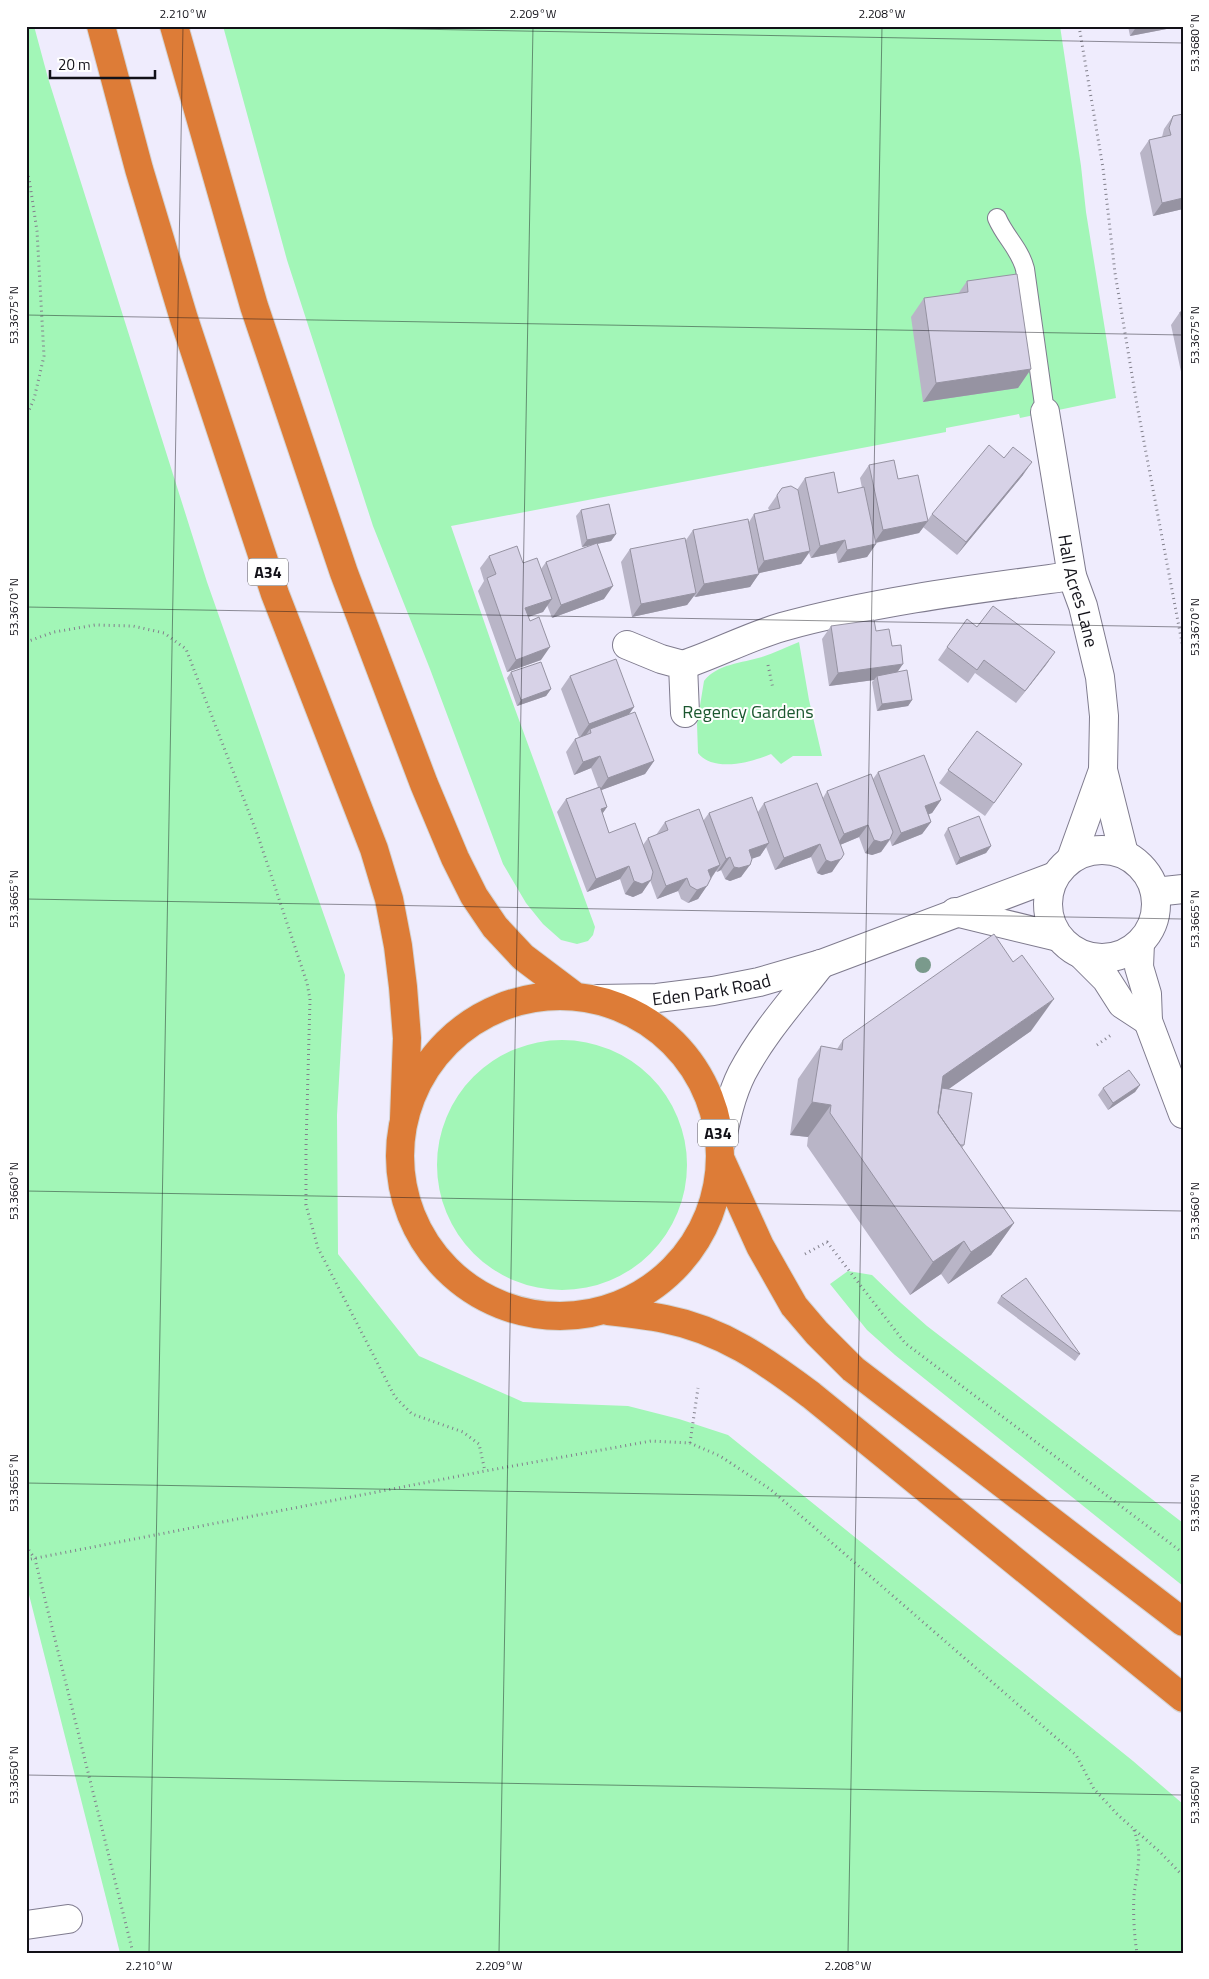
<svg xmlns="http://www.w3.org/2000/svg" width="1209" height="1979" font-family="'Titillium Web',sans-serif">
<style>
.green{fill:#a2f6b7}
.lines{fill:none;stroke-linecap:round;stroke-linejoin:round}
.lane-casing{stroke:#7f7b8e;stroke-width:20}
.street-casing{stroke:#7f7b8e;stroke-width:30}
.highway-casing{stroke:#d4d4d5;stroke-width:30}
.path{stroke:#82808c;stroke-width:3;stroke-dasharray:1 4;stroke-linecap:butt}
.lane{stroke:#fff;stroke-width:18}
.street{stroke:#fff;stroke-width:28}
.highway{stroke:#dd7c37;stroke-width:28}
.tree{fill:#7a9a8c}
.wall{fill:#b9b5c7}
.shaded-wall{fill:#9693a2}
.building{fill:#d7d2e7;stroke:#9693a2}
.ticks{fill:none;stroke:#121118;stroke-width:1;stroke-opacity:0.45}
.labels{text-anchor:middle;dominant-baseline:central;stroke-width:4;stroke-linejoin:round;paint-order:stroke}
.shield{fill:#fff;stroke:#59585d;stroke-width:1}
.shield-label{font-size:16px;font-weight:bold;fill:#121118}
.street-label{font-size:18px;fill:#121118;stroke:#fff}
.park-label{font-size:18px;fill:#1b572f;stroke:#fff}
.neatline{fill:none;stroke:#121118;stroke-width:2}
.ticks-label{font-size:12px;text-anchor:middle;fill:#121118}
</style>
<rect width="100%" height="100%" fill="#efecfd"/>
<!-- green -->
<path class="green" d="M26,26H34L48,78L207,582L345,975L337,1115L338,1254L419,1356L523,1402L628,1406L679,1419L728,1435L1133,1761L1183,1804V1953H120L26,1583Z
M223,26H1060L1081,166L1086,212L1116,398L1020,418L1019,414L946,428V432L451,526L504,679L595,927L593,935L588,941L577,944L561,940L543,924L526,903L503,864L430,669L373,526L287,260Z
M799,642L809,700L822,756H793L781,764L771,754C752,762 714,773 698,753L697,724L704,681C717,664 742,663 762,657C774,653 786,647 799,642Z
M437 1165a125 125 0 1 1 250 0a125 125 0 1 1-250 0Z
M848,1271L872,1275L901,1303L927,1326L1183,1523V1586L895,1355L867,1330L830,1284Z"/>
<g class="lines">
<!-- lane casing -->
<g class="lane-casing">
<path id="lane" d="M997,218C1005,237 1020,249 1025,269L1045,412"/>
</g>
<!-- street casing -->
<g class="street-casing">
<g id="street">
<path id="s1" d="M1045,412L1072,576L1083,606L1100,677L1104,716L1103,770L1071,859"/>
<path d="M627,645L661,659L683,665L685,713"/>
<path d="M683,665C716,654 748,637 782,627C876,601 975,589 1072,576"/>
<path d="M1103,770L1124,854"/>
<circle cx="1102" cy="904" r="54"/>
<path d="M1155,892L1183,889"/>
<path d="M955,912L1058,937"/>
<path d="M1140,943L1139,967L1147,994L1148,1021L1183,1114"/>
<path d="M1082,955L1106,979L1122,1004L1148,1021"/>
<path id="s2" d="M598,999L657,998L713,991L759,982L821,964L1055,876"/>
<path d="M721,1143C726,1119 731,1095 742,1073C763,1033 794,999 821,964"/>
<path d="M26,1925L68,1919"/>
</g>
</g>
<!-- highway casing -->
<g class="highway-casing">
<path id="highway" d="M101,26L139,169L184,319L275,594L374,849L389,899L398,946L403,987L407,1038L404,1119
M174,26L254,306L344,573L424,784L455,858L474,896L495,927L523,957L576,997
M400 1156a160 160 0 1 1 320 0a160 160 0 1 1-320 0Z
M721,1160L760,1246L794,1306L817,1333L853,1369L1183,1622
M608,1311C627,1313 646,1315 665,1319C722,1330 766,1361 811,1395L1183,1698"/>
</g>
<!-- path -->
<path class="path" d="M1079,26L1103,168L1115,273L1137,405L1183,648
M26,172L29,178L37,231L44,356L34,399L26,417
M26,642L54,632L95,625L133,626L164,633L186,649L258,836L307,983L310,999L306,1148V1205L318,1248L395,1397L412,1414L463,1432L479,1444L485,1471
M768,665L773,689
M1097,1045L1111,1035
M805,1254L827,1242L905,1343L1183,1553
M690,1443L698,1388
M26,1546L35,1559L133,1953
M26,1560L485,1471L651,1441L690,1443L720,1456L770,1489L1076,1755L1094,1789L1118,1815L1160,1852L1183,1876
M1134,1830C1143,1855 1137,1869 1134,1895C1133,1912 1134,1935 1137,1953"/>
<!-- lane -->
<use href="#lane" class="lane"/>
<!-- street -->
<use href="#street" class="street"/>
<!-- highway -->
<use href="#highway" class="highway"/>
</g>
<!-- trees -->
<circle class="tree" cx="923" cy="965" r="8"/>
<!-- wall -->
<path class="wall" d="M1128,26H1178L1177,27L1130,36Z
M1173,116L1183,209L1153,216L1140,153L1149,140L1162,137L1164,129Z
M967,281L1031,369L1018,388L923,402L911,317L924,298L958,294Z
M1180,312H1183V381L1171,325Z
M1004,458L1023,475L957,555L923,527L932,514Z
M869,465L898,479L928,521L919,533L876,543V544L867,557L838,563L836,553L811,558L809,553L801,564L759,573L750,587L695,597L694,596L687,605L632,617L621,562L630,549L686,540L693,530L749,522L754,514L769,510L768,508L782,488L797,490L805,478L838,493L862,488L860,478Z
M581,510L616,534L611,541L597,544L604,599L552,618L547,605L543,612L528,617L541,660L507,672L478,591L484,581L480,568L489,556L541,569L546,562L595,544L582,547L576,516Z
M831,626L876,631L912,700L908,706L877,711L872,682L874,680L829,686L822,639Z
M977,627L1055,652L1016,703L975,673L968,683L938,660L947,647Z
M511,672L551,689L546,696L517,706L507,678Z
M570,676L634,707L629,714L654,761L645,774L601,790L607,807L602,814L609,833L643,845L648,838L656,835L665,822L703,821L709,813L758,812L764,803L823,798L827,791L873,779L878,772L941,800L932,813L929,814L931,822L922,834L892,846L890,840L881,852L872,855L865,853L859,837L840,845L832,872L822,875L817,873L811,857L775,870L766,847L760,856L752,858L741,877L730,881L725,879L721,870L717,872L716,871L698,899L688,903L681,899L678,891L657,899L650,880L642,893L633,897L625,894L620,879L587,892L557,812L566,799L598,787L591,768L574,775L566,752L575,739L579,737L561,689Z
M977,731L1022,764L985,816L939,783Z
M948,828L991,846L986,853L956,865L944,835Z
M1031,1031L948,1089L964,1145L962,1148L1014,1223L991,1255L948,1284L941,1274L910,1295L807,1146L808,1137L790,1135L798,1079L821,1046L837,1049L843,1040Z
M1140,1085L1135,1092L1108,1110L1098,1095L1103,1088Z
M1001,1296L1080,1354L1075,1361L997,1303Z"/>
<!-- shaded-wall -->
<path class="shaded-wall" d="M1137,26H1178L1177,27L1130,36Z
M1183,198V209L1153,216L1162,203Z
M1031,369L1018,388L923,402L936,383Z
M1032,462L1023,475L957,555L966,542Z
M928,521L919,533L874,543L883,530Z
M616,534L611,541L582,547L587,540Z
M845,540L836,553L811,558L820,546Z
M876,544L867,557L838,563L847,550Z
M810,551L801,564L755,574L764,561Z
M759,574L750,587L695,597L704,584Z
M613,586L604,599L552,618L561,605Z
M696,593L687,605L632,617L641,604Z
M552,599L543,612L516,621L525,608Z
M550,647L541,660L507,672L516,660Z
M1055,652L1046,665L1016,703L1025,691Z
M903,664L894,677L877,676L874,680L829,686L838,673Z
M551,689L546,696L517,706L521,700Z
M912,700L908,706L877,711L882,704Z
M634,707L625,720L590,729L586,735L580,737L589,724Z
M600,756L591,768L574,775L583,762Z
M654,761L645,774L599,791L608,778Z
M941,800L932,813L916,819L925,806Z
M607,807L598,820L601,809Z
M931,822L922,834L892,846L901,833Z
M868,825L859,837L835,847L844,834Z
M890,839L881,852L872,855L865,853L874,840Z
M769,843L760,856L740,863L749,850Z
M820,844L811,857L775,870L784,858Z
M991,846L986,853L956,865L960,858Z
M730,857L721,870L717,872L726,859Z
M841,859L832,872L822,875L817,873L826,860Z
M720,865L711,878L699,883L708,870Z
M750,865L741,877L730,881L725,879L734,867Z
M629,866L620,879L587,892L596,879Z
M687,878L678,891L657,899L666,886Z
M651,880L642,893L633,897L625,894L634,881Z
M707,886L698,899L688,903L697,890Z
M1054,999L1031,1031L929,1103L943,1076Z
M1140,1085L1135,1092L1108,1110L1113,1103Z
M812,1102L831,1105L808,1137L790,1135Z
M1014,1223L991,1255L948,1284L971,1252Z
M964,1241L941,1274L910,1295L933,1262Z"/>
<!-- building -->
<path class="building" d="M1183,114V198L1162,203L1149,140L1171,135L1169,128L1173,116Z
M1017,274L1031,369L936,383L924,298L968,292L967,281Z
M1180,312H1183V324Z
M989,445L1004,458L1013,447L1032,462L966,542L932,514Z
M894,460L898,479L918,475L928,521L883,530L869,465Z
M834,472L838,493L864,487L876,544L847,550L845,540L820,546L805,478Z
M791,486L798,490L810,551L764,561L754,514L780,508L777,495L782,488Z
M609,504L616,534L587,540L581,510Z
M748,519L759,574L704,584L693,530Z
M685,538L696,593L641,604L630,549Z
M597,543L613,586L561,605L546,562Z
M517,546L523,563L537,558L552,599L525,608L530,621L539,617L550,647L516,660L487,578L496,574L489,556Z
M993,606L1055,652L1025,691L984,660L977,670L947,647L967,619L977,627Z
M874,620L876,631L889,629L892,646L901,645L903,664L838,673L831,626Z
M616,659L634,707L589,724L570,676Z
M541,662L551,689L521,700L511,672Z
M907,670L912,700L882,704L877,676Z
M635,712L654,761L608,778L600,756L583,762L575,739L591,733L590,729Z
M977,731L1022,764L994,803L948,770Z
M924,755L941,800L925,806L931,822L901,833L878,772Z
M871,774L893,832L890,839L881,842L874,840L868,825L844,834L827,791Z
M817,783L844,854L841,859L831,862L826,860L820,844L784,858L764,803Z
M600,787L607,807L601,809L609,833L635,823L653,872L651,880L642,884L634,881L629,866L596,879L566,799Z
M752,797L769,843L749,850L752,859L750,865L739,868L734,867L730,857L726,859L709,813Z
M699,809L720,865L708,870L711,878L707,886L697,890L690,886L687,878L666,886L648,838L668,830L665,822Z
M979,816L991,846L960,858L948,828Z
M994,934L1013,962L1022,955L1054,999L943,1076L938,1113L1014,1223L971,1252L964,1241L933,1262L830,1113L831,1105L812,1102L821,1046L842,1050L843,1040Z
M1129,1070L1140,1085L1113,1103L1103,1088Z
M942,1088L972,1093L964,1145H960L938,1113Z
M1026,1278L1080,1354H1079L1001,1296Z"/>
<!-- ticks -->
<path class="ticks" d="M246,26L1183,43M26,315L1183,335M26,607L1183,627M26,899L1183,919M26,1191L1183,1211M26,1483L1183,1503M26,1775L1183,1795M149,1953L183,26M499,1953L533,26M848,1953L882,26"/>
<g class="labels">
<!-- shield labels -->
<g class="shield">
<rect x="248" y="558.5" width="40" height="27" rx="4"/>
<rect x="698" y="1119.5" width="40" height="27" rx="4"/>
</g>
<g class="shield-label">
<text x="268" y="572">A34</text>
<text x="718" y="1133">A34</text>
</g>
<!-- street labels -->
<g class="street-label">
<text stroke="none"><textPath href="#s1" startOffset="182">Hall Acres Lane</textPath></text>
<text stroke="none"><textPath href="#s2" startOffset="114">Eden Park Road</textPath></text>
</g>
<!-- park labels -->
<g class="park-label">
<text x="748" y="711">Regency Gardens</text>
</g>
</g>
<!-- border -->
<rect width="1209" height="1979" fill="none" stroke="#ffffff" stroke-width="55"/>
<!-- scale -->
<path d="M50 70v8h105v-8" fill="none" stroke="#121118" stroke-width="2.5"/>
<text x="58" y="70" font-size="15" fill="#121118" stroke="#ffffff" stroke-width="4" paint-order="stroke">20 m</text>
<rect x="28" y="28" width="1154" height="1924" class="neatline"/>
<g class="ticks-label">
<text x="183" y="18">2.210°W</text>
<text x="533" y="18">2.209°W</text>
<text x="882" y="18">2.208°W</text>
<text transform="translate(1195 43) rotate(-90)" y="4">53.3680°N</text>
<text transform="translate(14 315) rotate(-90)" y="4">53.3675°N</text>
<text transform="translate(1195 335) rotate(-90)" y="4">53.3675°N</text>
<text transform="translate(14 607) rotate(-90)" y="4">53.3670°N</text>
<text transform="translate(1195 627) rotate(-90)" y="4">53.3670°N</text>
<text transform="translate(14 899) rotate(-90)" y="4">53.3665°N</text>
<text transform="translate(1195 919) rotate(-90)" y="4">53.3665°N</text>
<text transform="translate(14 1191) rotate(-90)" y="4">53.3660°N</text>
<text transform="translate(1195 1211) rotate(-90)" y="4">53.3660°N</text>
<text transform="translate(14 1483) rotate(-90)" y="4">53.3655°N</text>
<text transform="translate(1195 1503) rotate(-90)" y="4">53.3655°N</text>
<text transform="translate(14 1775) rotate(-90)" y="4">53.3650°N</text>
<text transform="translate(1195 1795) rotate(-90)" y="4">53.3650°N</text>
<text x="149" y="1970">2.210°W</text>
<text x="499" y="1970">2.209°W</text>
<text x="848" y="1970">2.208°W</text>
</g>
</svg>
